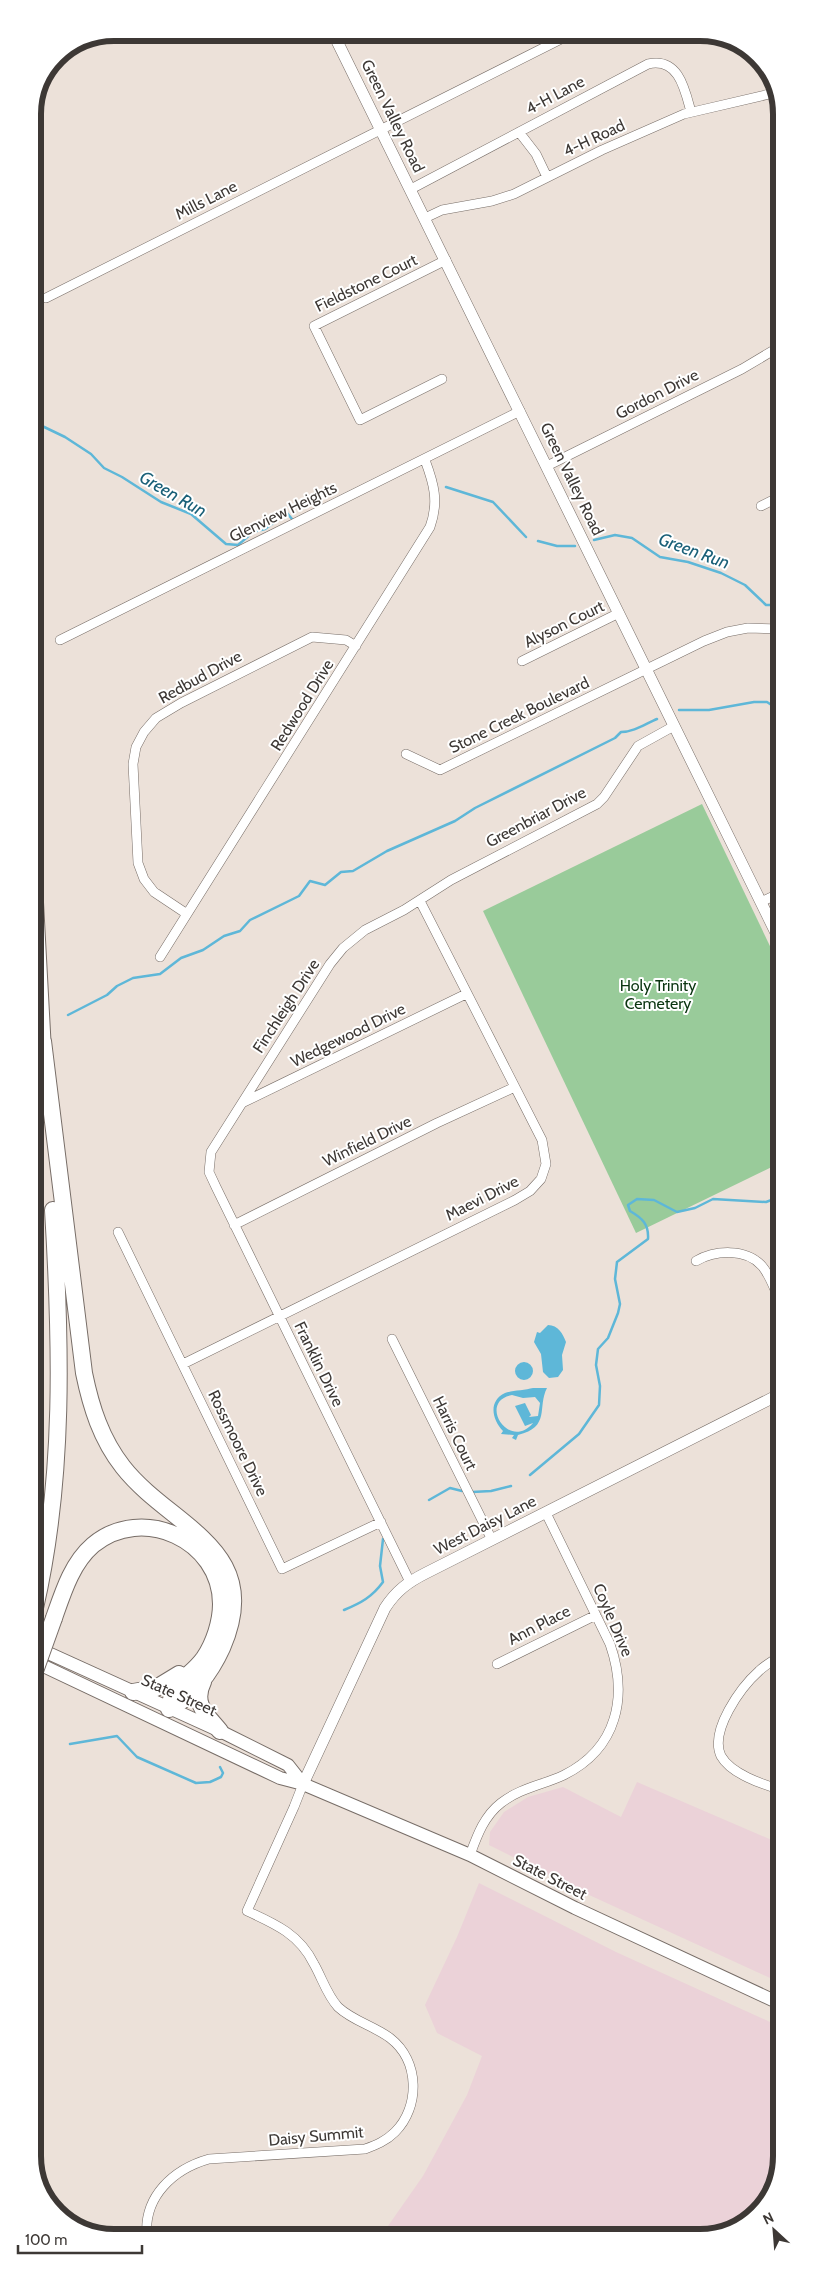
<svg xmlns="http://www.w3.org/2000/svg" width="814" height="2270" font-family="Cabin,sans-serif">
<style>
.commercial{fill:#ebd2d8}
.green{fill:#99cb9a}
.water{fill:#5eb7d8;fill-rule:evenodd}
.lines{fill:none;stroke-linecap:round;stroke-linejoin:round}
.stream{stroke:#5eb7d8;stroke-width:2.5}
.minor-casing{stroke:#776d67;stroke-width:10}
.tertiary-casing{stroke:#776d67;stroke-width:12}
.secondary-casing{stroke:#776d67;stroke-width:14}
.motorway-casing{stroke:#776d67;stroke-width:18}
.minor{stroke:#fff;stroke-width:9}
.tertiary{stroke:#fff;stroke-width:11}
.secondary{stroke:#fff;stroke-width:12}
.motorway{stroke:#fff;stroke-width:16}
.motorway-bridge-casing{stroke:#776d67;stroke-width:18;stroke-linecap:butt}
.motorway-bridge{stroke:#fff;stroke-width:16}
.labels{text-anchor:middle;dominant-baseline:central;stroke-width:4;stroke-linejoin:round;paint-order:stroke}
.street-label{font-size:16px;fill:#3d3835;stroke:#fff}
.park-label{font-size:16px;fill:#0a3410;stroke:#fff}
.water-label{font-size:18px;font-style:italic;fill:#1a6078;stroke:#fff}
.rim{fill:none;stroke:#3d3835;stroke-width:6}
</style>
<rect width="100%" height="100%" fill="#ece1d9"/>
<!-- commercial -->
<path class="commercial" d="M637,1782L781,1844V1983L587,1894L489,1845L490,1832L504,1812L528,1797L563,1787L621,1817Z
M479,1883L616,1952L781,2027V2156L764,2206L721,2235L381,2236L423,2176L467,2095L482,2056L437,2033L425,2005L457,1937Z"/>
<!-- green -->
<path class="green" d="M702,804L780,967V1163L636,1233L483,911Z"/>
<!-- water -->
<path class="water" d="M548,1325C558,1325 563,1334 566,1342L562,1355L563,1370L558,1377L549,1378L543,1372L541,1354L534,1342L537,1332L540,1333Z
M515 1371a9 9 0 1 1 18 0a9 9 0 1 1-18 0Z
M533,1388H547C537,1407 551,1427 518,1435L516,1440L512,1438L514,1435L501,1434L503,1431C492,1420 488,1401 505,1393C510,1391 525,1390 533,1388ZM512,1395L523,1398L535,1397L540,1403L538,1416L529,1417L531,1415L525,1403L515,1406L525,1426L533,1423C509,1452 477,1401 512,1395Z"/>
<g class="lines">
<!-- stream -->
<path class="stream" d="M40,425L65,437L91,454L104,468L122,477L161,502L191,514L226,544L238,545L253,532L265,529L287,513L292,519
M446,487L493,502L526,537
M594,540L615,535L632,538L660,557L688,562L721,573L745,585L766,605H779
M538,541L557,546H575
M679,710H709L754,702H767L779,710
M68,1015L107,995L117,986L133,978L160,974L181,958L203,950L224,936L240,931L250,920L299,896L310,881L325,885L341,872L353,871L387,851L455,821L475,808L615,738L621,732C634,732 645,724 657,719
M530,1475L579,1434L599,1405L600,1386L596,1365L598,1349L608,1338L618,1313L620,1304L615,1279L617,1262L648,1239C649,1224 642,1218 630,1211L628,1205L637,1199L654,1200L677,1212L695,1208L713,1199L766,1202L777,1198L780,1201
M472,1492L491,1491L511,1486
M429,1500L450,1488L462,1491
M344,1610C361,1603 372,1597 383,1582L380,1566L383,1539
M70,1744L117,1736L137,1757L196,1783L210,1782L221,1777L223,1773L220,1767"/>
<!-- minor casing -->
<g class="minor-casing">
<path id="minor" d="M519,132L536,154L547,177
M411,189L648,64C679,57 685,90 691,112
M425,218L442,210L492,201L514,194L602,150L684,114L778,92
M46,298L573,33
M442,379L360,420L314,326L446,260
M547,466L742,369L779,347
M761,506L779,497
M60,640L520,411
M522,661L619,613
M406,754L440,770L704,641L727,632L748,628L779,629
M761,902L780,893
M187,914L154,892L144,879L138,863L133,764L136,747L144,732L156,718L181,703L312,637L346,640L356,646
M160,957L430,527C439,502 434,484 425,460
M242,1103L466,994
M234,1225L437,1123L515,1087
M118,1232L282,1569L381,1522
M696,1261C715,1250 746,1248 762,1266C770,1275 775,1291 780,1301
M392,1339L492,1540
M183,1364L515,1200L530,1191L541,1179L546,1164L542,1140L420,901
M410,1582L216,1187L209,1172L211,1152L330,964L343,948L365,930L404,910L451,880L597,804L604,797L638,746L674,726
M781,1655C773,1661 765,1665 759,1671C741,1687 709,1731 721,1756C731,1774 762,1784 781,1790
M497,1664L596,1615
M470,1855C477,1836 484,1816 501,1803C520,1788 543,1785 564,1775C618,1748 628,1696 610,1644L546,1513
M147,2237C143,2196 174,2169 209,2159L365,2149C376,2145 386,2141 395,2132C420,2107 420,2061 390,2038C374,2026 353,2021 338,2007C327,1995 322,1978 314,1964C300,1935 276,1924 247,1911L294,1807L303,1784"/>
</g>
<!-- tertiary casing -->
<g class="tertiary-casing">
<path id="tertiary" d="M333,33L780,941
M303,1784L385,1608C396,1591 408,1582 426,1573L780,1394"/>
</g>
<!-- secondary casing -->
<g class="secondary-casing">
<path id="secondary" d="M35,1647L220,1731L288,1765L303,1784
M35,1662L280,1778L303,1784L470,1855L575,1908L781,2004"/>
</g>
<!-- motorway casing -->
<g class="motorway-casing">
<path id="motorway" d="M34,884L43,1051
M43,1041L84,1373C91,1407 101,1439 123,1467C171,1528 266,1548 222,1648C211,1672 193,1697 169,1709
M35,1608C65,1478 61,1342 53,1210
M54,1618C63,1592 72,1563 93,1545C142,1504 221,1540 221,1604C221,1622 214,1643 204,1658C188,1680 174,1677 169,1709
M203,1682C192,1704 207,1715 220,1731
M133,1692L156,1688L179,1674"/>
</g>
<!-- minor -->
<use href="#minor" class="minor"/>
<!-- tertiary -->
<use href="#tertiary" class="tertiary"/>
<!-- secondary -->
<use href="#secondary" class="secondary"/>
<!-- motorway -->
<use href="#motorway" class="motorway"/>
<!-- motorway-bridge casing -->
<g class="motorway-bridge-casing">
<path id="motorway-bridge" d="M35,1671L54,1618"/>
</g>
<!-- motorway-bridge -->
<use href="#motorway-bridge" class="motorway-bridge"/>
</g>
<g class="labels">
<!-- street labels -->
<g class="street-label">
<text transform="translate(555 95) rotate(-28)">4-H Lane</text>
<text transform="translate(393 116) rotate(64)">Green Valley Road</text>
<text transform="translate(594 138) rotate(-25)">4-H Road</text>
<text transform="translate(206 200) rotate(-27)">Mills Lane</text>
<text transform="translate(366 283) rotate(-26)">Fieldstone Court</text>
<text transform="translate(657 394) rotate(-27)">Gordon Drive</text>
<text transform="translate(572 479) rotate(64)">Green Valley Road</text>
<text transform="translate(283 512) rotate(-26)">Glenview Heights</text>
<text transform="translate(564 624) rotate(-26)">Alyson Court</text>
<text transform="translate(200 677) rotate(-29)">Redbud Drive</text>
<text transform="translate(302 705) rotate(-58)">Redwood Drive</text>
<text transform="translate(519 715) rotate(-26)">Stone Creek Boulevard</text>
<text transform="translate(536 817) rotate(-28)">Greenbriar Drive</text>
<text transform="translate(286 1006) rotate(-57)">Finchleigh Drive</text>
<text transform="translate(348 1035) rotate(-26)">Wedgewood Drive</text>
<text transform="translate(367 1141) rotate(-26)">Winfield Drive</text>
<text transform="translate(482 1198) rotate(-27)">Maevi Drive</text>
<text transform="translate(319 1364) rotate(64)">Franklin Drive</text>
<text transform="translate(455 1433) rotate(64)">Harris Court</text>
<text transform="translate(238 1443) rotate(64)">Rossmoore Drive</text>
<text transform="translate(485 1525) rotate(-27)">West Daisy Lane</text>
<text transform="translate(613 1620) rotate(67)">Coyle Drive</text>
<text transform="translate(539 1625) rotate(-27)">Ann Place</text>
<text transform="translate(179 1695) rotate(24)">State Street</text>
<text transform="translate(550 1877) rotate(27)">State Street</text>
<text transform="translate(316 2136) rotate(-5)">Daisy Summit</text>
</g>
<!-- park labels -->
<g class="park-label">
<text x="658" y="985">Holy Trinity<tspan x="658" dy="18">Cemetery</tspan></text>
</g>
<!-- water labels -->
<g class="water-label">
<text transform="translate(173 494) rotate(30)">Green Run</text>
<text transform="translate(694 551) rotate(20)">Green Run</text>
</g>
</g>
<!-- crop -->
<path d="M0 0H814V2270H0ZM114 41H700A73 73 0 0 1 773 114V2156A73 73 0 0 1 700 2229H114A73 73 0 0 1 41 2156V114A73 73 0 0 1 114 41Z" fill="#fff" fill-rule="evenodd"/>
<path class="rim" d="M114 41H700A73 73 0 0 1 773 114V2156A73 73 0 0 1 700 2229H114A73 73 0 0 1 41 2156V114A73 73 0 0 1 114 41Z"/>
<!-- north arrow -->
<g transform="translate(774 2230) rotate(334)" stroke="#ffffff" stroke-width="4" paint-order="stroke">
<path d="M0-4L9 19L0 12L-9 19Z" fill="#3d3835"/>
<text y="-8" font-size="14" font-weight="bold" text-anchor="middle" fill="#3d3835">N</text>
</g>
<!-- scale -->
<path d="M18 2245v8h124v-8" fill="none" stroke="#3d3835" stroke-width="2.5"/>
<text x="25" y="2245" font-size="15" fill="#3d3835" stroke="#ffffff" stroke-width="4" paint-order="stroke">100 m</text>
</svg>
